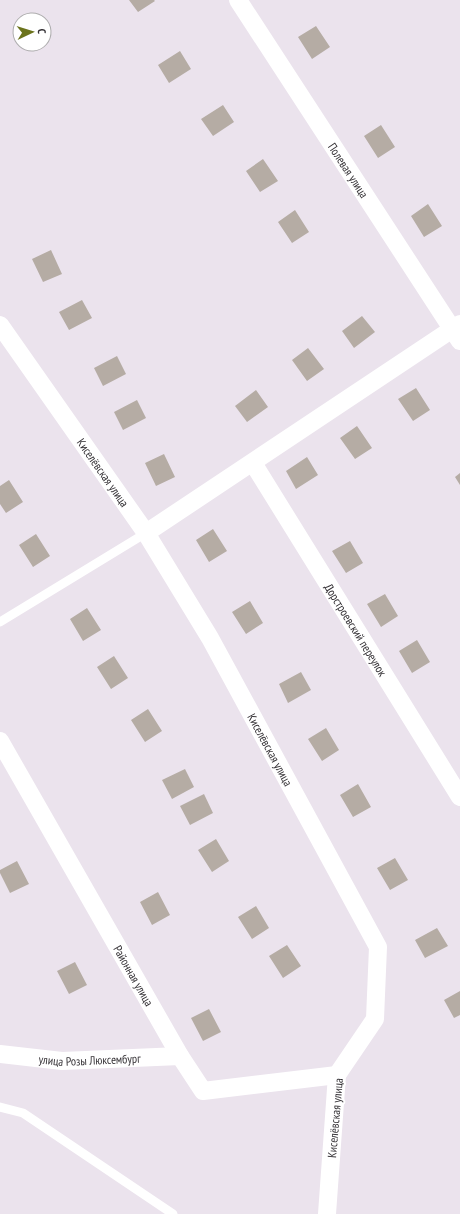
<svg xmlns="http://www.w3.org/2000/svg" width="460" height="1214" font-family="'PT Sans Narrow',sans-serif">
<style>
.building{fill:#b5aca4}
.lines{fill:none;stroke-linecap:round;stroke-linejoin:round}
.service{stroke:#fff;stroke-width:9}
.minor{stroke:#fff;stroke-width:18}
.labels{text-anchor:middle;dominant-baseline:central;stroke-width:4;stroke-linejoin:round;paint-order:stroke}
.street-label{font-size:12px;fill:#343135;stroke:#fff}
</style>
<rect width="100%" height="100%" fill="#ebe3ed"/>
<!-- building -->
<path class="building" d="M129,0H154L155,1L138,12Z
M316,26L330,47L312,59L298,37Z
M180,51L191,69L169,83L158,65Z
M223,105L234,122L213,136L201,119Z
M381,125L395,147L378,158L364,136Z
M263,159L278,181L260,192L246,171Z
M428,204L442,226L424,237L411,216Z
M295,210L309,232L292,243L278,222Z
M51,250L62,274L43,282L32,259Z
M82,300L92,318L69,330L59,312Z
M362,316L375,332L354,348L342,331Z
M308,348L324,369L307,381L292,360Z
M117,356L126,374L103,386L94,368Z
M416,388L430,410L413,421L398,399Z
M256,390L268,407L247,422L235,406Z
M137,400L146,418L123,430L114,412Z
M357,426L372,448L355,459L340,438Z
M164,454L175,477L156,486L145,463Z
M307,457L318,475L296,489L286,471Z
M460,473V485L455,477Z
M9,480L23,502L6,513L0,504V486Z
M213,529L227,551L209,562L196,540Z
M36,534L50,556L33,567L19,545Z
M350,541L363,563L346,573L332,551Z
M385,594L398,616L381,627L367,604Z
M250,601L263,623L246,634L232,612Z
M87,608L101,630L83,641L70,619Z
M417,640L430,662L412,673L399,651Z
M114,656L128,678L111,689L97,667Z
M301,672L311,690L288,703L279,684Z
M148,709L162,731L145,742L131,720Z
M326,728L339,750L322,761L308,739Z
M185,769L194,787L172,799L162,780Z
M358,784L371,807L353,817L340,795Z
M204,794L213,813L190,825L180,806Z
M216,839L229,861L212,872L198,850Z
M395,858L408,880L390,890L377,868Z
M17,861L29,884L10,893L0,873V870Z
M158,892L170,915L152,925L140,902Z
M256,906L269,928L252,939L238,917Z
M437,928L448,946L425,958L415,940Z
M287,945L301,966L283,978L269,956Z
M75,962L87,985L69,994L57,971Z
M460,991V1015L454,1018L444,1000Z
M209,1009L221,1032L203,1041L191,1018Z"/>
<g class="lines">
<!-- service -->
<path class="service" d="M0,622L146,533
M0,1107L23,1113L173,1214"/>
<!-- minor -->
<g class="minor">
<path id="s1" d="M238,0L460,341"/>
<path id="s2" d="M0,325L146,533L210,638L378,947L375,1019L337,1075L327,1214"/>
<path id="s3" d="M253,463L460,797"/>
<path d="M146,533L460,324"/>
<path id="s4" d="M0,741L180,1056L203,1091L337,1075"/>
<path id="s5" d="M0,1054L62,1061L180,1056"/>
</g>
</g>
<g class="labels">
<!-- street labels -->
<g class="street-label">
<text stroke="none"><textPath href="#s1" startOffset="203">Полевая улица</textPath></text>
<text stroke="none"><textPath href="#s2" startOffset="180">Киселёвская улица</textPath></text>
<text stroke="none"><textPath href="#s3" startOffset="196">Дорстроевский переулок</textPath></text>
<text stroke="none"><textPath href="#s2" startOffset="504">Киселёвская улица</textPath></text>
<text stroke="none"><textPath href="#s4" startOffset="270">Районная улица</textPath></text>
<text stroke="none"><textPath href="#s5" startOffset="90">улица Розы Люксембург</textPath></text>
<text transform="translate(335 1118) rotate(-85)">Киселёвская улица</text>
</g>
</g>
<!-- north arrow -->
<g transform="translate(32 32) rotate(86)"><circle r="19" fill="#ffffff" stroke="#aeadae"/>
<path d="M0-3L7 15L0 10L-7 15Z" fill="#6b731c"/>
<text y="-6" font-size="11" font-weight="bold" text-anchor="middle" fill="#343135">С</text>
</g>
</svg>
